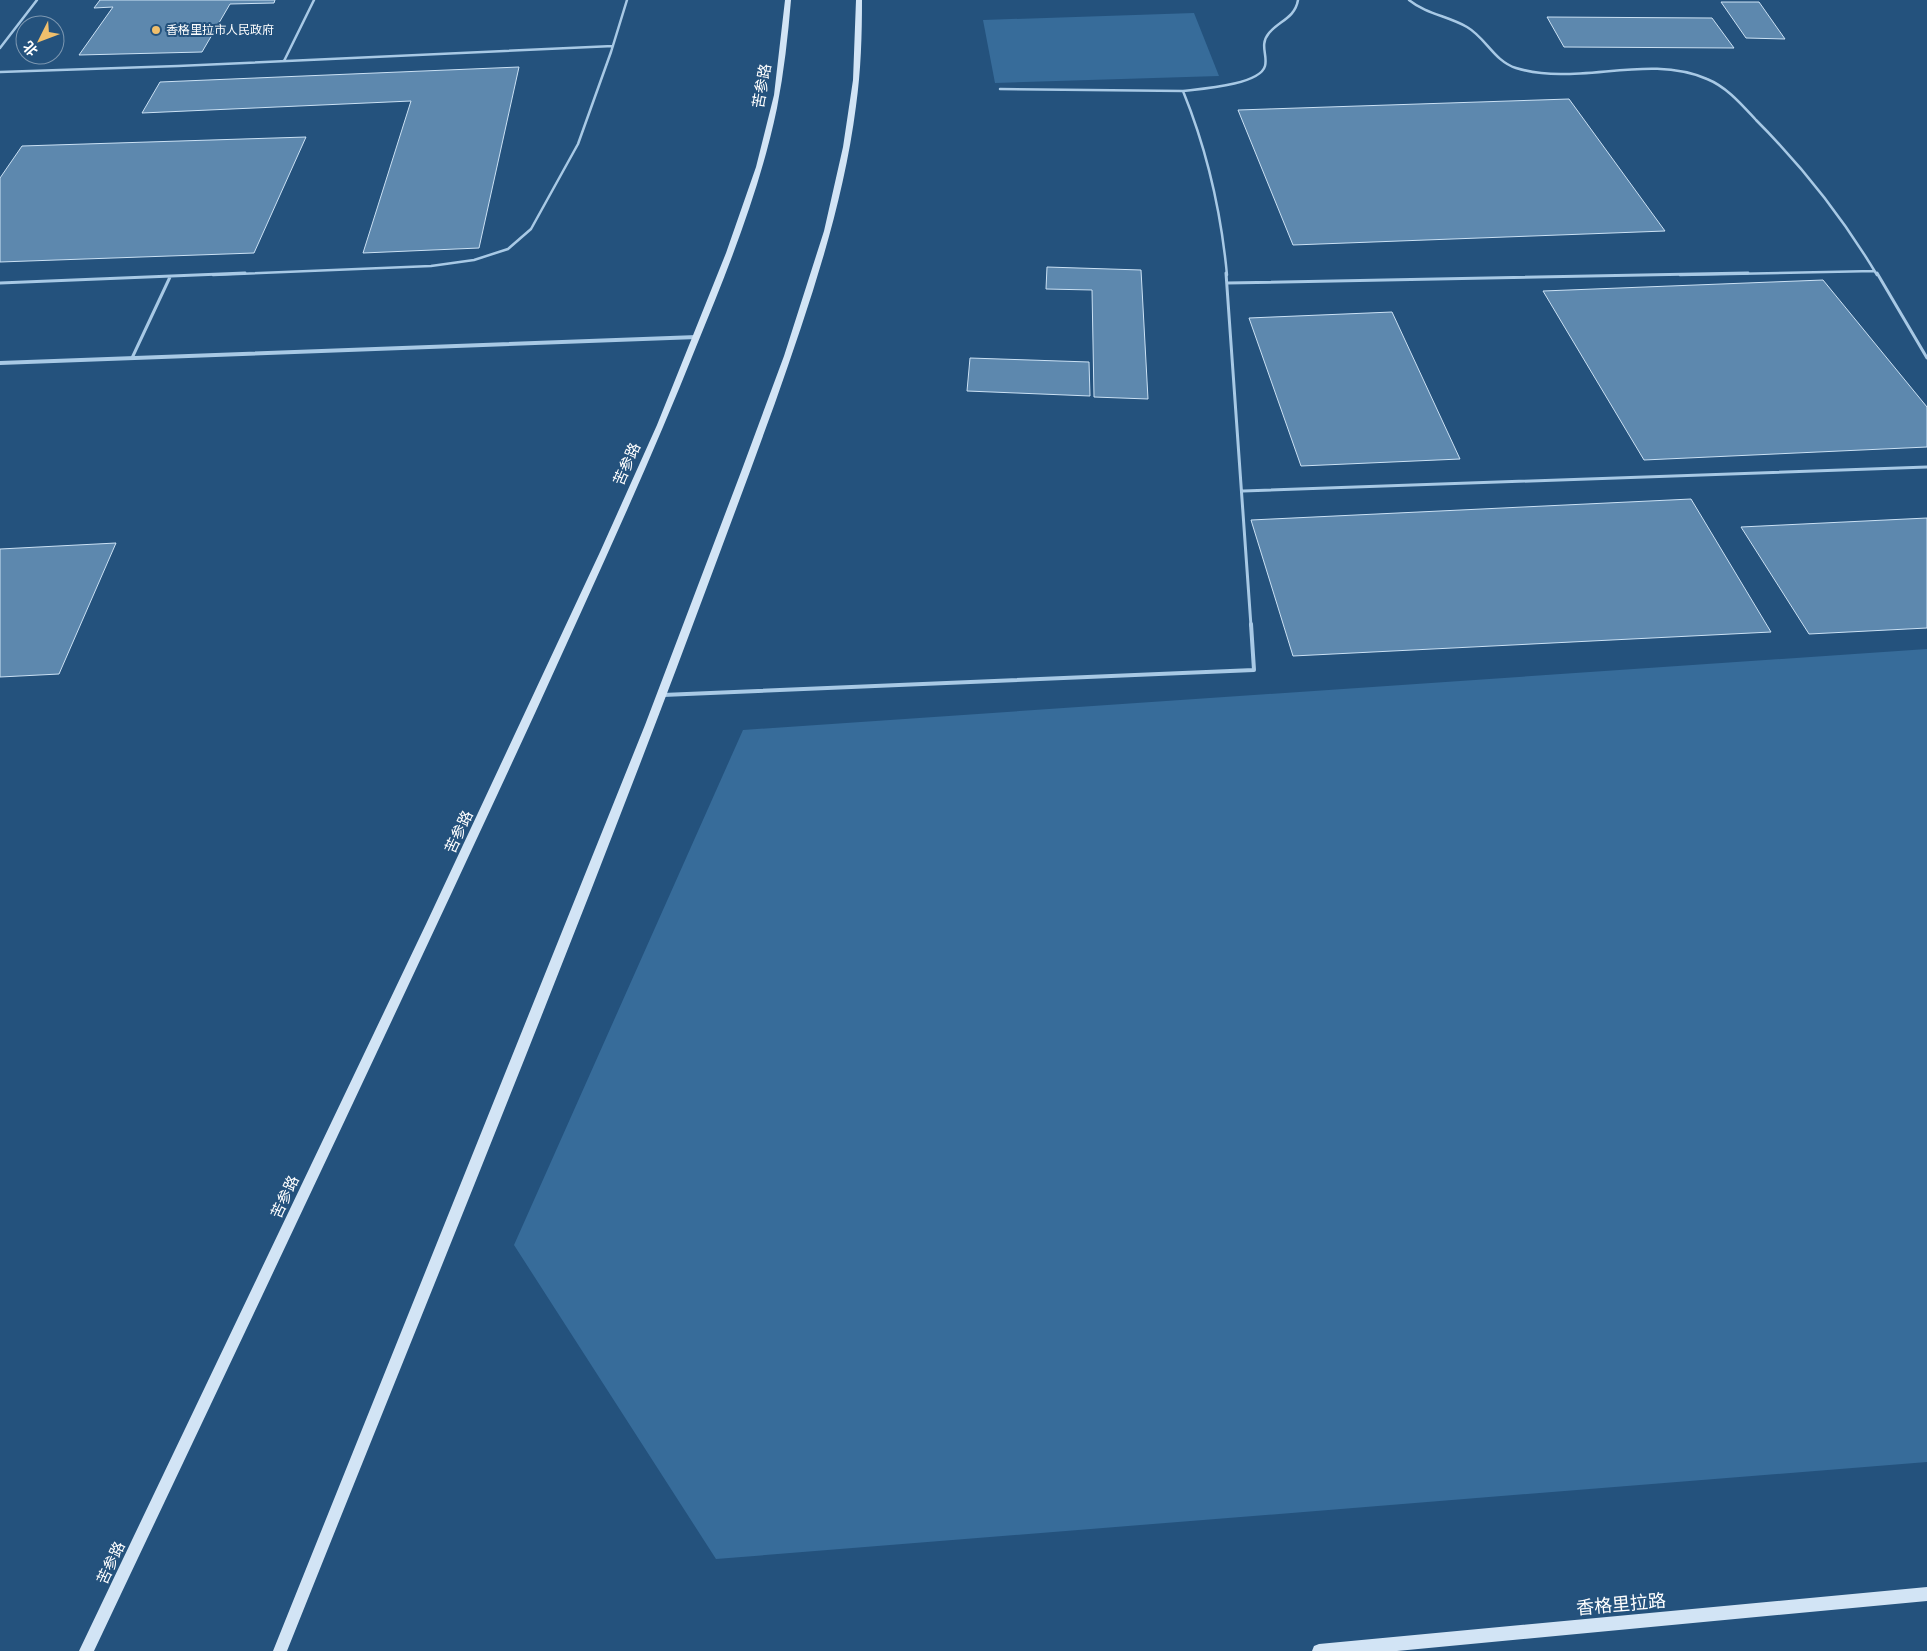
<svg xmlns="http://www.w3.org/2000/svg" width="1927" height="1651" font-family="'DejaVu Sans','Noto Sans SC',sans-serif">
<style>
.green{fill:#376c9a}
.building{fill:#5d88ae;stroke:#cbe1f4}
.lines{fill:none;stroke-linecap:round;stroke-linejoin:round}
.lane-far2{stroke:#a8c9e5;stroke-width:2.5}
.lane-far1{stroke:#a8c9e5;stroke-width:3}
.lane{stroke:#a8c9e5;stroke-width:4}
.street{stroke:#a8c9e5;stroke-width:4}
.secondary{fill:#d2e4f5;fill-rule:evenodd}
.poi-dot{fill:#f0bf6c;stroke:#24527d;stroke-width:2}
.labels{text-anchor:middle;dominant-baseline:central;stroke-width:4;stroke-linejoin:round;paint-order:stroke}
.far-poi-label{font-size:12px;fill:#fff;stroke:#24527d;text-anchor:start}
.street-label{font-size:15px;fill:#fff;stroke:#24527d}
.near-street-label{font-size:18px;fill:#fff;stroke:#24527d}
</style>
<rect width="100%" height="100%" fill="#24527d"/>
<!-- green -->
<path class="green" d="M1194,13L1219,76L995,83L983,20Z
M1927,649V1462L716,1559L514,1245L743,730Z"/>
<!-- building -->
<path class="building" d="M100,0H275L274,3L230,4L202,52L79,55L113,7L94,8Z
M1721,2H1759L1785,39L1746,38Z
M1547,17L1712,18L1734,48L1564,47Z
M519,67L479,248L363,253L411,101L142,113L160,82Z
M1569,99L1665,231L1293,245L1238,110Z
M306,137L254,253L0,262V178L22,146Z
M1047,267L1141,270L1148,399L1094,397L1092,290L1046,289Z
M1823,280L1927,407V447L1644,460L1543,291Z
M1392,312L1460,459L1301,466L1249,318Z
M970,358L1089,362L1090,396L967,391Z
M1691,499L1771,632L1293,656L1251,520Z
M1927,518V628L1809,634L1741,527Z
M116,543L59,674L0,677V549Z"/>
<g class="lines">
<!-- lane-far2 -->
<path class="lane-far2" d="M1409,0C1426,14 1448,16 1467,27C1486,38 1494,61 1516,68C1578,87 1646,53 1707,79C1727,87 1742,105 1756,120C1803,167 1843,218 1877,275
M0,48L37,0
M284,61L314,0
M0,72L178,66L613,46
M1000,89L1183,91
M213,275L431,266L474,260L508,249L531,229L578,144L611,52L627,0
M1227,275C1221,211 1207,150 1183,91C1199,89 1260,85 1265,66C1268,55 1259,45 1269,33C1279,21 1295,18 1298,0
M1680,275L1874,271"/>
<!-- lane-far1 -->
<path class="lane-far1" d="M1226,273L1251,626
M1877,273L1927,358
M0,283L245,273
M1227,283L1748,273
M132,358L170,277
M1243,491L1927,467"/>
<!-- lane -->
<path class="lane" d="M663,695L1254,670L1251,624"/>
<!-- street -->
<path class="street" d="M0,363L697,337"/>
<!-- secondary -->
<path class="secondary" d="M785,0H791C788,36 784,72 777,108C760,190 728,269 696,347C647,470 591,590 536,711C391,1025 242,1338 94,1651H79L427,922L600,552L657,425L726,253L756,167L774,95Z
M856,0H862C862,35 861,71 856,106C843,208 809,306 775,403C743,491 710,579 677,667C552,997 418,1323 287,1651H273L645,725L741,472L784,356L824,231L843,147L853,80Z
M1927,1587V1601L1397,1651H1312L1314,1646L1319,1644Z"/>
</g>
<!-- markers -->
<circle class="poi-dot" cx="156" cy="30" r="5"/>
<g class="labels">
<!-- far-poi labels -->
<g class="far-poi-label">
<text x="166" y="30">香格里拉市人民政府</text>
</g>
<!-- street labels -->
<g class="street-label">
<text transform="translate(762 86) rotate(-80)">苦参路</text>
<text transform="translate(627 464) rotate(-66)">苦参路</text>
<text transform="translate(459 832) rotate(-65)">苦参路</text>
<text transform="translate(285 1197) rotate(-65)">苦参路</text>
<text transform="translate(111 1563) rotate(-65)">苦参路</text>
</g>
<!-- near-street labels -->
<g class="near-street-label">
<text transform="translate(1621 1604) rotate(-5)">香格里拉路</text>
</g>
</g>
<!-- north arrow -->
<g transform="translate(40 40) rotate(228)"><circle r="24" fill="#24527d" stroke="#7c97b1"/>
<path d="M0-4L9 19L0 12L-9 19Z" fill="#f0bf6c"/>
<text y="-8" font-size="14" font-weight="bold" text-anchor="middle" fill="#ffffff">北</text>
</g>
</svg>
